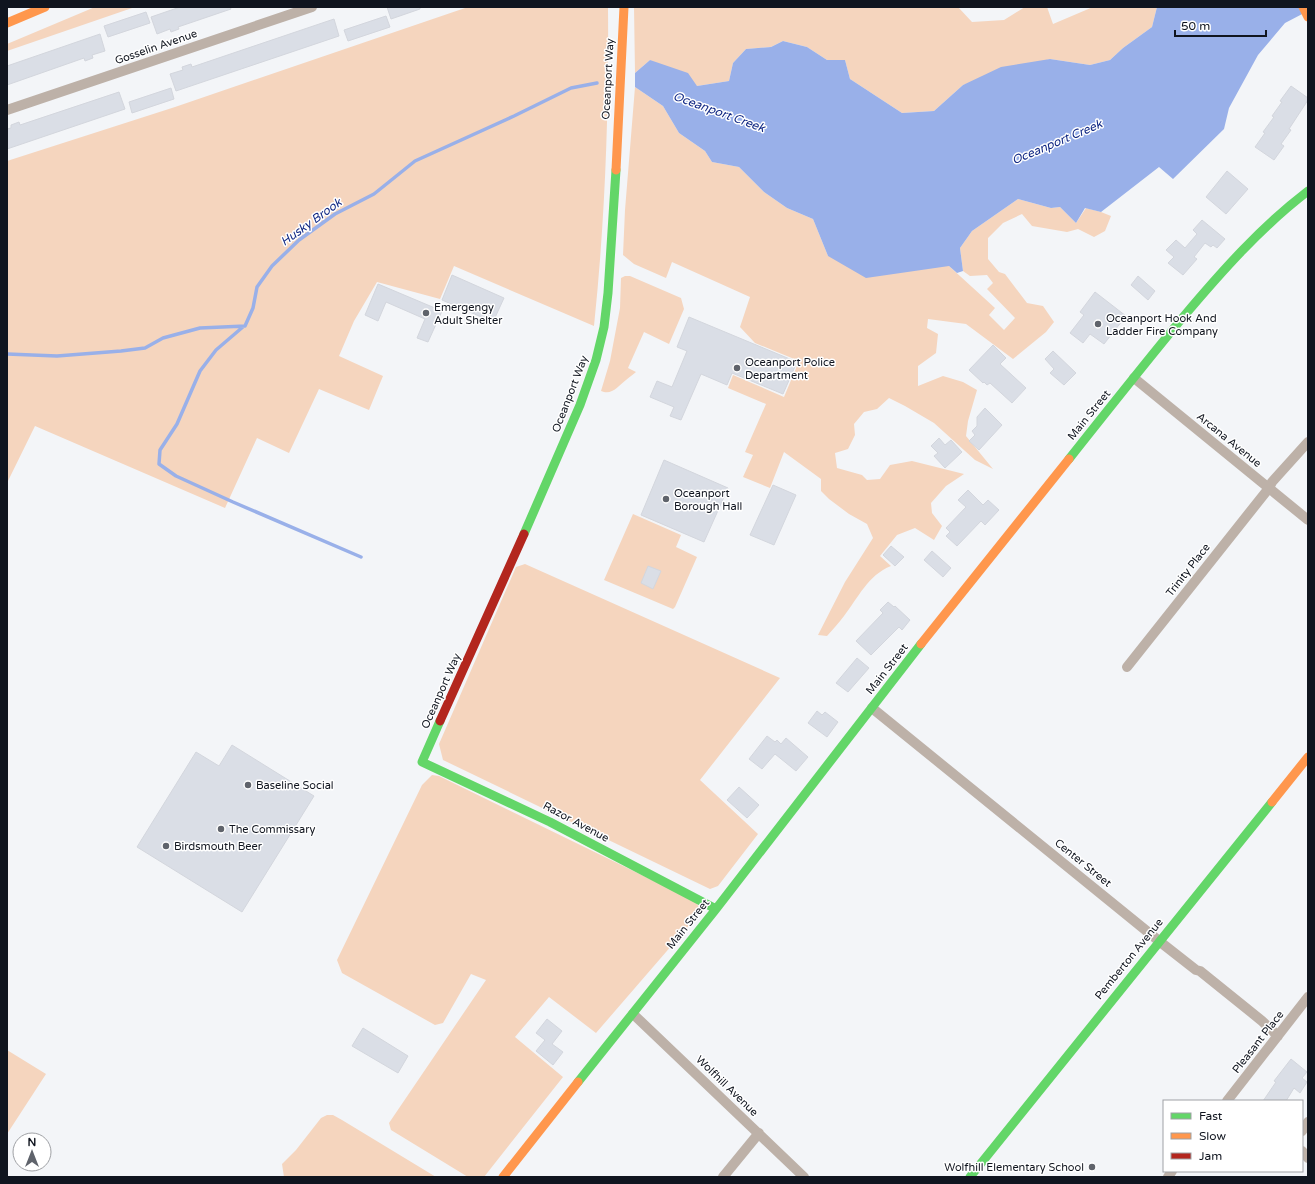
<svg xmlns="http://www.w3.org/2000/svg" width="1315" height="1184" font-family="'Varela Round',sans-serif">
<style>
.green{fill:#f5d5be}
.water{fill:#99b0e9}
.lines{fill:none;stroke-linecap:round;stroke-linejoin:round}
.stream{stroke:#99b0e9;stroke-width:3.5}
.building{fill:#dadee6;stroke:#d3d6dd}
.street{stroke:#bdb1a8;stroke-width:10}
.fast{stroke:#63d668;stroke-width:9}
.slow{stroke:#ff974d;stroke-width:9}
.jam{stroke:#b3261e;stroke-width:9}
.poi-dot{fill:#5f636b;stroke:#fff;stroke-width:1.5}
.labels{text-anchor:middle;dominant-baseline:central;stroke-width:3;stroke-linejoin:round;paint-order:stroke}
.street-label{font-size:11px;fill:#10151f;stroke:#fff}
.poi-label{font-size:11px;fill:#10151f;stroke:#fff;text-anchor:start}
.water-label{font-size:12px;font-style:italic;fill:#112884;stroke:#fff}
</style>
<rect width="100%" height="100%" fill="#f3f5f8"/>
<!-- green -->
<path class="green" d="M95,7H135L7,51V44Z
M468,7H608C609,113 605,221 594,326L454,266L440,299L377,282L354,321L339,356L383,376L369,410L319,389L289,453L257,438L225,508L35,426L7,483V161L175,107Z
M634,7H958L972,22L1004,20L1025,7H1047L1053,24L1093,7H1157L1152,27L1123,48L1110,60L1090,65L1050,59L963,85L934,111L902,113L850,79L845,60H827L807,47L783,41L771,47L746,49L733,63L729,81L697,86L650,60L635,73Z
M635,87L663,106L679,133L705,151L712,162L739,167L764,192L787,208L813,219L828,256L949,266L995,308L989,315L1004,330L1015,318L987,289L993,283L987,275L970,276L963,271L960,248L972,231L1018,199L1051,208L1060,207L1076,223L1086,208L1101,212L1111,216L1105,231L1094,237L1078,229L1067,232L1032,226L1022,214L1003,223L988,238V259L999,272L1005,274L1027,303L1043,306L1054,322L1046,332L1013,359L966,324L928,319L927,328L938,334L936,353L918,366V386L943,376L963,382L977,390L968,421L966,436L993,469L975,460L934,423L905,406L889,398L877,409L864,412L854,424L855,435L848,449L835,453L837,468L862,475L867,480L880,479L890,465L912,461L964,474L946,486L931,503L932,513L942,526L934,540L915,528L897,535L880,556L891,566C868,575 858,598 844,616C839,623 833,629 827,636L818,635L845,582L873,538L867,524L849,514L829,499L821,491V479L784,452L770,488L743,477L753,455L745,452L766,404L728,388L733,375L784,397L799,361L755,343L740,327L750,297L672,262L666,278L634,264L623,255L625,210Z
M625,276H630L681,298L684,309L669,344L644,332L628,368L636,372C633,375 629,377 626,380C618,386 612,396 601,391L610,361L620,308L621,278Z
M633,514L681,535L676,547L697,557L675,607L673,609L604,580Z
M525,564L780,678L700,780L758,834L718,886L710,889L443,760L439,744L516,567Z
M432,775L439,776L695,901C699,906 700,909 698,915L596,1033L549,997L515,1037L563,1077L484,1177H468L391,1130L389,1123L486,980L471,974L443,1023L435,1025L342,973L337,960L422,785Z
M7,1050L46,1074L7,1134Z
M327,1115H333L342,1120L436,1177H284L282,1164L296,1150L321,1118Z"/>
<!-- water -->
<path class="water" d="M1157,7H1308V11L1285,23L1258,55L1229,108L1224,129L1173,179L1159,167L1101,212L1085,208L1076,223L1060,207L1051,208L1018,199L972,231L960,248L963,271L957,273L949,266L866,278L828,256L813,219L787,208L764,192L739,167L712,162L705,151L679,133L663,106L635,87V73L650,60L688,73L697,86L729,81L733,63L746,49L771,47L783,41L807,47L827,60H845L850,79L902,113L934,111L963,85L1001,67L1050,59L1090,65L1110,60L1123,48L1152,27Z"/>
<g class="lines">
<!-- stream -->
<path class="stream" d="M244,326L216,350L200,371L177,424L160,450L159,464L176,476L233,502L361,557
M7,354L57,356L121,351L145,348L163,338L200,328L245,326L253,308L257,287L272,266L299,240L335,214L374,194L415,161L514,116L571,88L597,83"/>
</g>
<!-- building -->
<path class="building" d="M180,7H230L231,9L178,27L179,29L171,32L170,29L157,34L151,17Z
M387,7H420V9L391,19Z
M146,12L150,23L108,37L104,26Z
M386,16L390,27L348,41L344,30Z
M334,19L339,36L176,91L170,74L183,70L182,67L191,64L192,67Z
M100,34L105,51L92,55L93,58L85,61L84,58L7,85V66Z
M1291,86L1308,98V100L1289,129L1291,130L1281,144L1284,146L1274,160L1255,147L1265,133L1263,132L1274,117L1272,116L1282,102L1280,101Z
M171,88L174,99L132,113L129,102Z
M119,92L125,109L7,149V129L11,128V125L19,122L20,125Z
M1227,171L1248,189L1226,214L1206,197Z
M1202,220L1225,239L1217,248L1213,245L1211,247L1205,243L1194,257L1197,259L1183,275L1168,263L1174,257L1166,250L1176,240L1185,248L1197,234L1193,230Z
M452,275L504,298L493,322L442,300Z
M1138,276L1155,291L1148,300L1131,285Z
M378,284L442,311L428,342L417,338L425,319L386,302L378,321L365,315Z
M1095,292L1126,316L1104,344L1090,334L1083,343L1070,333L1084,315L1080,312Z
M689,317L797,362L783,394L732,373L727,385L701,374L681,420L670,416L674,407L650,397L657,381L672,387L687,351L677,347Z
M993,345L1006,358L1000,364L1026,388L1012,403L990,383L987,385L984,382L983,383L969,370Z
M1053,351L1076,373L1064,385L1050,373L1054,369L1045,359Z
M985,408L1002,425L979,450L969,441L975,435L972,431L977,426V417Z
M939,438L945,445L951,440L962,452L945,468L934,456L938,453L931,446Z
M664,460L728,488L704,542L641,515Z
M773,485L796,495L774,545L750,535Z
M968,490L983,505L988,500L999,510L985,525L981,521L957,546L946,536L950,532L946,528L966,507L958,500Z
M891,546L904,557L895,566L883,555Z
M932,551L951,568L943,577L924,560Z
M648,566L661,571L653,589L641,583Z
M888,602L894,607L895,606L910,620L902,630L899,627L871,655L856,641L883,613L880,610Z
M857,658L869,668L848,692L836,683Z
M817,711L822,715L825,712L838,722L827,737L808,723Z
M767,736L775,742L777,740L781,744L786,738L808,757L796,771L775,754L762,769L749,759Z
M232,745L314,796L242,912L137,847L196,752L219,766Z
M739,787L759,805L747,818L727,800Z
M547,1019L562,1031L552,1044L563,1052L553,1065L536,1051L545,1040L536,1033Z
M363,1028L408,1056L398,1073L352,1046Z
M1291,1059L1307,1072L1302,1078L1307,1082L1300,1093L1294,1088L1286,1101H1263L1276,1082L1274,1081Z"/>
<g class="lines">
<!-- street -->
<path class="street" d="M7,110L312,7
M1134,378L1308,520
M1127,667L1269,488L1272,482L1308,442
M872,708L1159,941L1196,970L1200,971L1262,1021L1278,1036
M633,1014L804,1177
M1227,1101L1308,997
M1302,1131L1308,1122
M1302,1151L1308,1158
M723,1177L759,1133
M1168,1177L1172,1171"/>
<!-- fast -->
<path class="fast" d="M1069,459C1107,411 1145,363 1184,316C1222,271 1261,227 1308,191
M524,534L580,405L596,360L604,327L608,293L616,170
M440,721L422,762L550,822L716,909
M578,1082L716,909L921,644
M970,1177L1272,802"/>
<!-- slow -->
<path class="slow" d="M1303,7L1308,17
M7,23L45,7
M616,170L624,7
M921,644L1069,459
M1272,802L1308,757
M503,1177L578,1082"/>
<!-- jam -->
<path class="jam" d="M440,721L524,534"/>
</g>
<!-- markers -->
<g class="poi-dot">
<circle cx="426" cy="313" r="4"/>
<circle cx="1098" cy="324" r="4"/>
<circle cx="737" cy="368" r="4"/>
<circle cx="666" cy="499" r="4"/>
<circle cx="248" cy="785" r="4"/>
<circle cx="221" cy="829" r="4"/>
<circle cx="166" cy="846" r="4"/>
<circle cx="1092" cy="1167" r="4"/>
</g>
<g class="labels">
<!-- street labels -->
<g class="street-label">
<text transform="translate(156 47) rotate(-19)">Gosselin Avenue</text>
<text transform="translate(608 79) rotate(-87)">Oceanport Way</text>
<text transform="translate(570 394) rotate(-69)">Oceanport Way</text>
<text transform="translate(1089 415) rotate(-51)">Main Street</text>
<text transform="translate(1229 440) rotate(39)">Arcana Avenue</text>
<text transform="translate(1188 570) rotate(-52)">Trinity Place</text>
<text transform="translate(887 669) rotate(-52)">Main Street</text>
<text transform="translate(441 691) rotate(-66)">Oceanport Way</text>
<text transform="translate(576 822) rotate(28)">Razor Avenue</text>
<text transform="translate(1083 863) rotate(39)">Center Street</text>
<text transform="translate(688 924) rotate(-51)">Main Street</text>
<text transform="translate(1129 959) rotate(-51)">Pemberton Avenue</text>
<text transform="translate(1258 1042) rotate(-52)">Pleasant Place</text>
<text transform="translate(727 1086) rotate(44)">Wolfhill Avenue</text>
</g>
<!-- poi labels -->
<g class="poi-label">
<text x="434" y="307">Emergengy<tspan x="434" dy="13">Adult Shelter</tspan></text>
<text x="1106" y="318">Oceanport Hook And<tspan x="1106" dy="13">Ladder Fire Company</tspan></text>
<text x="745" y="362">Oceanport Police<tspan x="745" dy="13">Department</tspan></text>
<text x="674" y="493">Oceanport<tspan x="674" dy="13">Borough Hall</tspan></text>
<text x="256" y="785">Baseline Social</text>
<text x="229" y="829">The Commissary</text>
<text x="174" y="846">Birdsmouth Beer</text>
<text x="1084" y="1167" text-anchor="end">Wolfhill Elementary School</text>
</g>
<!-- water labels -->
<g class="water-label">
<text transform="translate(719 112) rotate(20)">Oceanport Creek</text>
<text transform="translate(1057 142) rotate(-23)">Oceanport Creek</text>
<text transform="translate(311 222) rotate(-36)">Husky Brook</text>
</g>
</g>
<!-- border -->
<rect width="1315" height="1184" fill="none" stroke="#10151f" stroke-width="16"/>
<!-- legend -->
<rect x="1163" y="1100" width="140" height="72" fill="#ffffff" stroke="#9fa1a5"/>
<rect x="1171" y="1113" width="20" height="6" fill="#63d668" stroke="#9fa1a5"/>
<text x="1199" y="1120" font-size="12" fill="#10151f">Fast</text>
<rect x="1171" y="1133" width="20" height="6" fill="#ff974d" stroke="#9fa1a5"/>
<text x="1199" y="1140" font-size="12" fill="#10151f">Slow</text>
<rect x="1171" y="1153" width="20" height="6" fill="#b3261e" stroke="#9fa1a5"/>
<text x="1199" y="1160" font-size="12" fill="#10151f">Jam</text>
<!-- north arrow -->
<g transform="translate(32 1152)"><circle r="19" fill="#ffffff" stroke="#9fa1a5"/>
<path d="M0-3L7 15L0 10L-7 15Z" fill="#5f636b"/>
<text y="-6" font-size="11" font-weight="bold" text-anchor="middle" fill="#10151f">N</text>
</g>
<!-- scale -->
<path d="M1175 30v6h91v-6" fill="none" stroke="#10151f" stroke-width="2"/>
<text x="1181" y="30" font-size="12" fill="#10151f" stroke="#ffffff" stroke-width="3" paint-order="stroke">50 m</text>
</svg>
